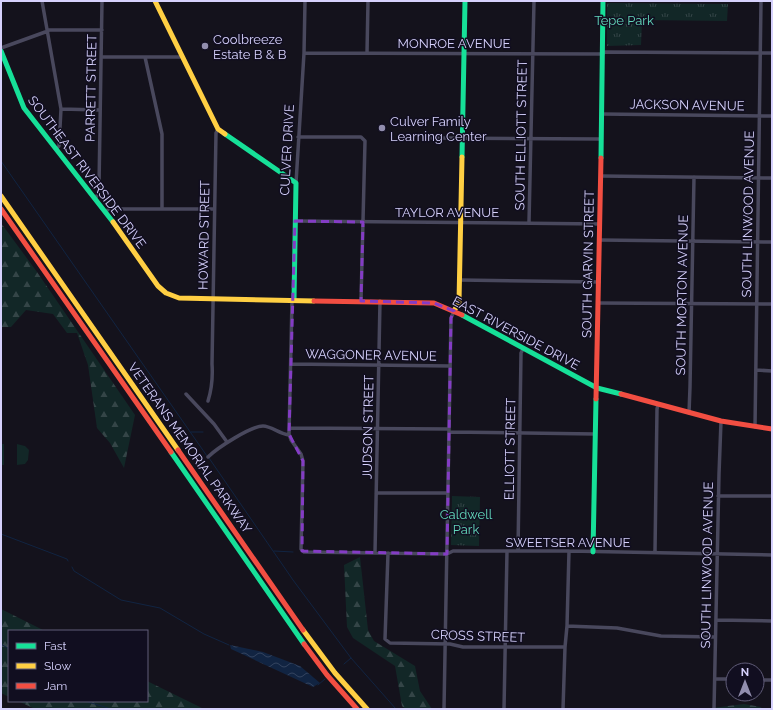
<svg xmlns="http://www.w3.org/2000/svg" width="773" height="710" font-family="Raleway,sans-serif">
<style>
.grass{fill:#122727}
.forest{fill:url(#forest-firs)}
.park{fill:url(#park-tufts)}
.water{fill:url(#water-waves)}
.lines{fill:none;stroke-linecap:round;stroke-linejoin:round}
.stream{stroke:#112442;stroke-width:1}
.street{stroke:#49485d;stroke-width:3.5}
.fast{stroke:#16e098;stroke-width:5}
.slow{stroke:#ffcf43;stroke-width:5}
.jam{stroke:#f24e42;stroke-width:5}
.marked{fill:none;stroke:#843cc5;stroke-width:3;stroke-dasharray:8 5;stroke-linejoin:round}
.poi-dot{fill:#928eae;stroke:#110e20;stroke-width:1.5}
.labels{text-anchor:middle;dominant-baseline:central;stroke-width:3;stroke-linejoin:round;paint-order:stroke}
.park-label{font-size:13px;fill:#62d7ba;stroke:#110e20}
.poi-label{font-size:13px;fill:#d6d1fc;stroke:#110e20;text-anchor:start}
.street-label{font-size:13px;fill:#d6d1fc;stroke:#110e20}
</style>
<defs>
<pattern id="forest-firs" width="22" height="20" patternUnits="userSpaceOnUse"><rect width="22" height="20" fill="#122727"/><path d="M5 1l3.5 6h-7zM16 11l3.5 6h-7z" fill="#344547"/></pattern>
<pattern id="park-tufts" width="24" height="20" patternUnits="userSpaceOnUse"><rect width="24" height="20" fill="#122727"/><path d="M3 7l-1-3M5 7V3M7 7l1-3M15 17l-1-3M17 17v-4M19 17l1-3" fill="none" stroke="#344547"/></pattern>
<pattern id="water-waves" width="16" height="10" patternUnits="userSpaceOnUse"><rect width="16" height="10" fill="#112442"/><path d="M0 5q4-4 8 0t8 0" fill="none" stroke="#33435e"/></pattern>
</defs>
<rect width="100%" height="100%" fill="#14121c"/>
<!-- grass -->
<path class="grass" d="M1,444H4V465H1Z
M17,444L25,446L29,450L28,460L25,464L17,465Z"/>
<!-- forest -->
<path class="forest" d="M1,223L37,272L135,415L124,468L110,443L97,428L88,365L77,333H67L53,314L26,310L11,327H1Z
M360,557L368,630L374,641L415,666L420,691L432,709H405L402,706L395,666L353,638L347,627L344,565Z
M1,609L45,631H9V697L1,693Z
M147,681L204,709H35L18,701H147Z
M744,704L761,707L762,709H704Z"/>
<!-- park -->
<path class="park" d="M607,3L728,4L727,21L642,20L641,45L607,46Z
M452,496L480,497L479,546L451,545Z"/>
<!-- water -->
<path class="water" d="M230,645L263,652L300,666L320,683L313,687L231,649Z"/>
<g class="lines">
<!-- stream -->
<path class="stream" d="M1,161L207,456
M191,432H203
M209,458L293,580L351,658L396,709
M1,534L67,559L68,561
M274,551L293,552
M72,567L74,571L121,600L160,608L204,634L229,645
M1,644L9,649
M344,664L351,658
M318,685L325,679
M85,701L111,709"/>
<!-- street -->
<path class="street" d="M42,1L61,109L59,146L56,149
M47,30H102
M1,48L48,31
M603,52L772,53
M304,53L603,54
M367,53L368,1
M101,57H179L182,56
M145,57L162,134V209
M61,109L100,110
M602,114L772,116
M298,137H361L365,141L361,301
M431,138L601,139
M601,176L772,178
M296,183L304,53L305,1
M95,199L98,194L99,186L102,1
M105,211L110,209H214
M295,221L600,224
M529,222L534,1
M600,240L772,242
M460,280L599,282
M292,300L289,434L291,440L301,454L303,461L301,549L304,552L447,554L453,551H569L772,555
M598,303L772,304
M291,364L450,366
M756,370L772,371
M186,394L214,424L227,442
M208,401C212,388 213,378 212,364L216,133L218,129
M689,413L690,387L694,177
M755,427L761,1
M289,428L449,429
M449,432L595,434
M208,457C217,448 251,426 263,426C271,426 280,434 289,435
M376,493H448
M718,496H772
M518,551L521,353L523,349
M655,552L657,409L658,405
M375,553L380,301
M388,553L385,639L390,643L450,644L463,647H565
M716,620L772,621
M567,626L617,628L661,636L715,637
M715,679H733
M757,680H772
M444,709L451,318L454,311
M504,709L507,551
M563,709L565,647L567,626L569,551
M714,709L719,474L721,421"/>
<!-- fast -->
<path class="fast" d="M1,51L24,108L113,222
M225,134L296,183L294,300
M462,157L465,1
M601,158L603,1
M462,315L597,388L621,394
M171,452L304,644
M593,552L596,399"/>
<!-- slow -->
<path class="slow" d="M155,1L218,129L225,134
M1,196L178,450
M113,222L158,286L166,293L179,298L314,301
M454,311L459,302L462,157
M303,630L335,673L367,709"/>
<!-- jam -->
<path class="jam" d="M1,209L171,452
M314,301L434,303L462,315
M621,394L721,421L772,429
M596,399L601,158
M178,450L303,630
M304,644L327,675L357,709"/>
</g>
<!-- marked area -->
<path class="marked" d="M295,221L363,222L361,301L434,303L454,311L451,318L447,554L302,551L303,461L289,434Z"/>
<!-- markers -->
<g class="poi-dot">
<circle cx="205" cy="46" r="4"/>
<circle cx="382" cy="128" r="4"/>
</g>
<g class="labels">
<!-- park labels -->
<g class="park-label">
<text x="624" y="20">Tepe Park</text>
<text x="466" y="514">Caldwell<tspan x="466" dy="15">Park</tspan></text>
</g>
<!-- poi labels -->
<g class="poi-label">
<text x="213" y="39">Coolbreeze<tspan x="213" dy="15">Estate B &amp; B</tspan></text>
<text x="390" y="121">Culver Family<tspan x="390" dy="15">Learning Center</tspan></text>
</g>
<!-- street labels -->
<g class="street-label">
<text x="454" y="43">MONROE AVENUE</text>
<text transform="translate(91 88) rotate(-89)">PARRETT STREET</text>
<text transform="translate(687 105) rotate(1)">JACKSON AVENUE</text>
<text transform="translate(521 135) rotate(-89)">SOUTH ELLIOTT STREET</text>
<text transform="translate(287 150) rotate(-87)">CULVER DRIVE</text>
<text transform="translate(87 172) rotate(53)">SOUTHEAST RIVERSIDE DRIVE</text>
<text x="447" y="212">TAYLOR AVENUE</text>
<text transform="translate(748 214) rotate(-89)">SOUTH LINWOOD AVENUE</text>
<text transform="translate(204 235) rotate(-89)">HOWARD STREET</text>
<text transform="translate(588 264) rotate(-89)">SOUTH GARVIN STREET</text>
<text transform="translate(682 295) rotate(-89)">SOUTH MORTON AVENUE</text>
<text transform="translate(516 333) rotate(28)">EAST RIVERSIDE DRIVE</text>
<text transform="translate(371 355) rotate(1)">WAGGONER AVENUE</text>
<text transform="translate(368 427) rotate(-89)">JUDSON STREET</text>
<text transform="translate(190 448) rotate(55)">VETERANS MEMORIAL PARKWAY</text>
<text transform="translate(510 449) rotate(-89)">ELLIOTT STREET</text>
<text x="568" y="542">SWEETSER AVENUE</text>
<text transform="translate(707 565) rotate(-89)">SOUTH LINWOOD AVENUE</text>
<text transform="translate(478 636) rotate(2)">CROSS STREET</text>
</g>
</g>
<!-- border -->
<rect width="773" height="710" fill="none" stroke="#d6d1fc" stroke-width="4"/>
<!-- legend -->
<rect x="8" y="630" width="140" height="72" fill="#110e20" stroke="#605c78"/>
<rect x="16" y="643" width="20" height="6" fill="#16e098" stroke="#605c78"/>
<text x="44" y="650" font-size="12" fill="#d6d1fc">Fast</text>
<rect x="16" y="663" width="20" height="6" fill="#ffcf43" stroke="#605c78"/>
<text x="44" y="670" font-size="12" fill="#d6d1fc">Slow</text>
<rect x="16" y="683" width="20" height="6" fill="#f24e42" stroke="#605c78"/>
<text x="44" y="690" font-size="12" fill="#d6d1fc">Jam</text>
<!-- north arrow -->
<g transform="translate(745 682)"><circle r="19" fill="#110e20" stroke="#605c78"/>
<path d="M0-3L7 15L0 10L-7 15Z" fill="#928eae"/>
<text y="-6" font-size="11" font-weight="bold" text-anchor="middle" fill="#d6d1fc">N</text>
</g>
</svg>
